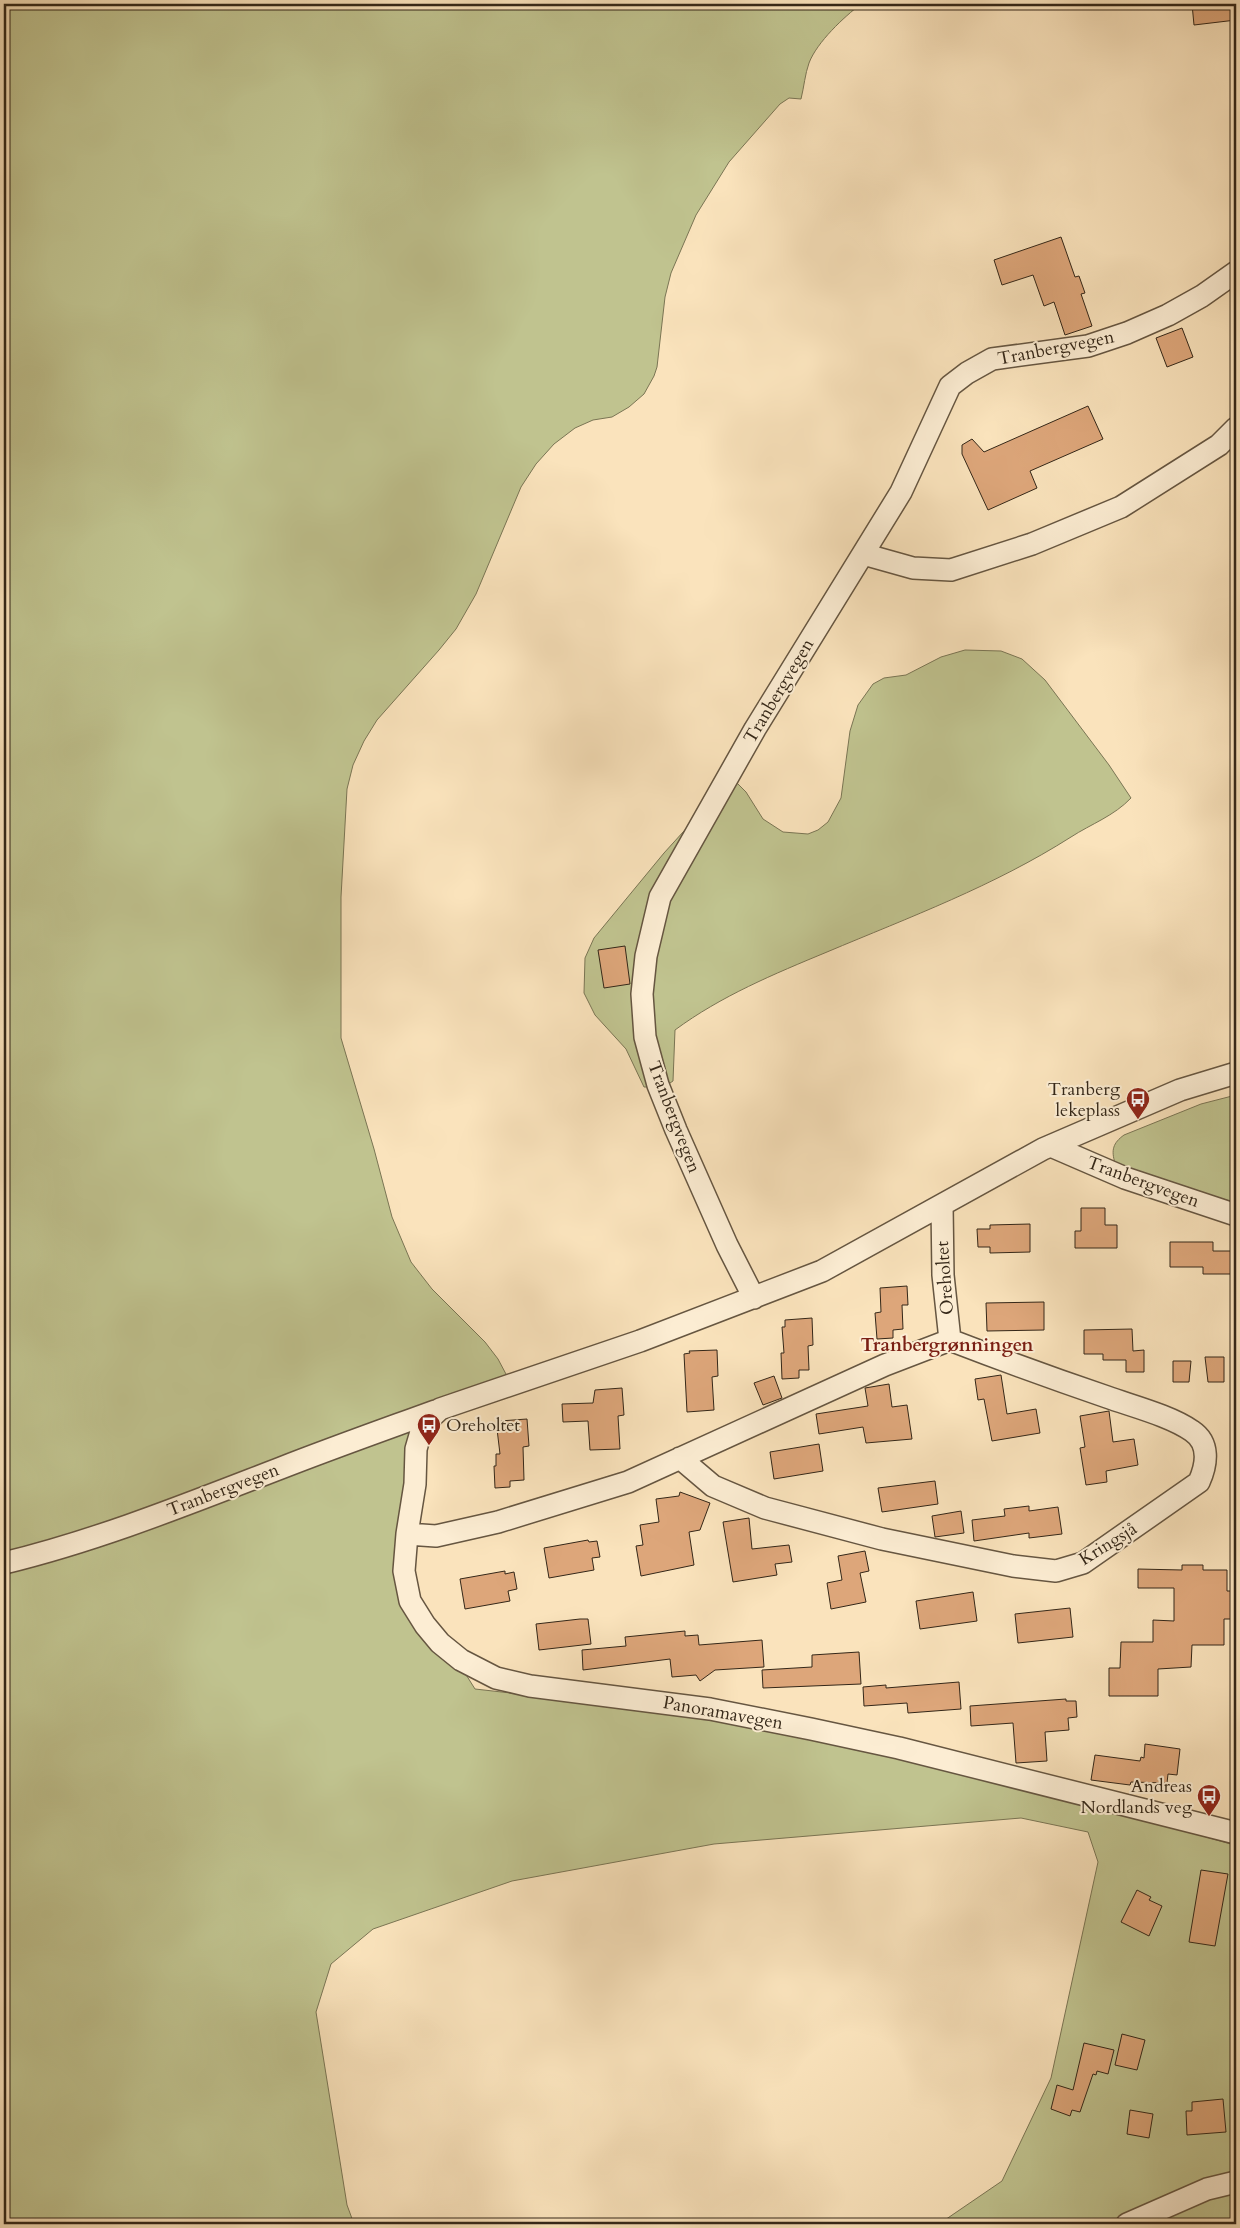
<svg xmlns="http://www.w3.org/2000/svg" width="1240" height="2228" font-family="Cardo,serif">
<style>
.green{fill:#c0c38f;stroke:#7a7554}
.building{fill:#dda67a;stroke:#342718}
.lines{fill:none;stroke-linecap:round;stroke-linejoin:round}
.minor-casing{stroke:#665641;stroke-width:24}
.minor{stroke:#fcedd3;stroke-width:21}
.labels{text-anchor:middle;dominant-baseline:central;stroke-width:4;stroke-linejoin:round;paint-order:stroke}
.street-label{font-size:18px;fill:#342718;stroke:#fcedd3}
.poi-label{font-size:18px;fill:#342718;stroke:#fcedd3;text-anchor:end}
.neighbourhood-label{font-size:19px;font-weight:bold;fill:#7a1f14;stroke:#fcedd3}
</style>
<rect width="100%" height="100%" fill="#fae3bc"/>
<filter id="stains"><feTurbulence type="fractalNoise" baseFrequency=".004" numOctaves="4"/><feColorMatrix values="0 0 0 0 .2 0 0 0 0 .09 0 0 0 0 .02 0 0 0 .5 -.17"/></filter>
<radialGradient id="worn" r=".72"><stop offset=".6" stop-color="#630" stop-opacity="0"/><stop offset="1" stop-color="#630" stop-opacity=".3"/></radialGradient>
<!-- green -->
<path class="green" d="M4,4H861C844,17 817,42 809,63C805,74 804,87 801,99L789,98L780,104L729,162L696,215L671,273L665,297L657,367L654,376L644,394L629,407L612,417L593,420L575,428L554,444L536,464L521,487L476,594L456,629L439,650L377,720L364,741L353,765L347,789L341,897V1038L374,1149L392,1217L411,1262L432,1289L485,1342L498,1359L507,1376L417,1406L415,1463L406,1579L475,1689L634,1707L872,1746L1109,1809L1234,1845L1236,1847V2224H939L1002,2181L1051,2078L1098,1862L1088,1832L1021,1818L714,1844L512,1881L373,1929L331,1964L316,2012L347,2205L354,2224H4Z
M965,650L1001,651L1022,659L1045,680L1109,765L1131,798C1114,816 1091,824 1071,837C994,886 910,917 827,952C774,974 721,996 675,1030L673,1081L664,1087H644L626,1049L595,1015L584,993L585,958L594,938L664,853L732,778L746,792L763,819L783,832L808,834L818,830L828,822L841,798L850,731L858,705L873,684L884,678L906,675L941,657Z
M1236,1095V1203L1125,1168L1115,1163C1111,1150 1113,1143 1124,1135L1201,1104Z"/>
<!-- building -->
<path class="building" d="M1192,4H1235L1236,20L1194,25Z
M1061,237L1075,277L1079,276L1085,293L1081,294L1092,326L1065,335L1054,302L1044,306L1033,275L1002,285L994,260Z
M1182,328L1193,357L1167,367L1156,338Z
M1088,406L1103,439L1030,471L1037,488L988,510L962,454V445L972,439L984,452Z
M625,946L630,984L604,988L598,950Z
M1081,1208H1105V1225H1117V1248H1075V1231H1081Z
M1030,1224V1252L990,1253V1247H978L977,1229H990V1225Z
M1170,1242H1213V1251H1236V1274H1203V1267H1170Z
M907,1286L908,1305H902L903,1329L893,1330V1338L877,1339L875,1313L881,1312L880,1288Z
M1044,1302V1330L987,1331L986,1303Z
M812,1318L813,1345L808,1346L809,1370H799V1378L782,1379L781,1353H784L782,1327H785V1320Z
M1132,1329L1133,1351L1144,1350V1372H1126V1360H1103V1354H1084V1330Z
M717,1350L718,1376L712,1377L714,1410L687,1412L684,1354L690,1353L689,1351Z
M1205,1357H1224V1382H1208Z
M1173,1361H1191L1189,1382H1173Z
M1001,1375L1007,1414L1036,1409L1040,1433L992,1441L984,1399L978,1400L975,1379Z
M774,1376L782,1398L763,1405L754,1383Z
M889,1384L892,1407L907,1405L912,1439L866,1443L863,1427L819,1434L816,1414L868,1406L865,1388Z
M622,1388L624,1415L618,1416L620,1449L590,1450L588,1421L563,1422L562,1404L593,1403L595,1390Z
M1109,1411L1113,1442L1134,1439L1138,1465L1106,1471L1107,1482L1086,1485L1080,1448L1085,1447L1080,1416Z
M527,1419L529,1446L523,1447L524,1480L510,1481V1487L495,1488L494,1466H496V1454H500L497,1429H501L500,1421Z
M819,1444L823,1471L774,1479L770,1452Z
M935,1481L938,1504L882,1512L878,1488Z
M680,1492L710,1503L700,1530L689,1532L694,1565L641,1576L636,1546L643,1545L640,1525L659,1522L656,1499L679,1496Z
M1029,1506V1511L1058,1507L1062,1534L1029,1538V1533L974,1541L972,1520L1005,1516L1004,1509Z
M961,1511L964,1533L935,1537L932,1516Z
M749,1518L752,1549L789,1545L792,1562L775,1564L777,1575L733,1582L723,1522Z
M588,1540L589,1542L597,1541L600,1557L592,1558L594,1570L549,1578L544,1548Z
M865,1551L869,1571L860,1573L866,1602L831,1609L827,1583L842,1580L838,1556Z
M1182,1565H1203V1570H1227V1591H1236V1619H1224V1645H1192L1191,1667L1158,1669V1696H1109V1668H1120L1121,1642H1153V1620L1174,1621V1588H1138V1569L1182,1570Z
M505,1571V1574L514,1572L517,1589L508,1591L510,1601L465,1609L460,1579Z
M973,1592L977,1621L920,1629L916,1601Z
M1070,1608L1073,1637L1018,1643L1015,1614Z
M580,1619H588L591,1644L539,1650L536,1624Z
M685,1631V1636L698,1635L699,1645L762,1640L764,1667L715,1670L700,1681L696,1675L672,1677L670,1659L583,1670L582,1650L626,1646L625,1637Z
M859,1652L861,1684L763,1688L762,1670L812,1667V1655Z
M959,1682L961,1709L908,1713L907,1703L864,1706L863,1687L886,1685V1688Z
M1066,1699V1701H1076L1077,1717L1068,1718L1069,1730L1045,1732L1047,1761L1016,1763L1013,1723L971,1726L970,1706Z
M1145,1744L1180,1749L1177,1775L1168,1774L1167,1783L1131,1782L1130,1785L1091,1780L1095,1755L1140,1761L1141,1757L1144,1758Z
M1201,1870L1228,1874L1215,1946L1189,1942Z
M1137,1890L1151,1897L1149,1900L1162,1906L1149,1936L1121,1922Z
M1122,2034L1145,2040L1137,2070L1115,2065Z
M1084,2043L1114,2050L1108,2074L1097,2071L1096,2075L1093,2074L1080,2112L1072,2110L1070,2116L1051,2109L1057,2085L1073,2090Z
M1223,2099L1226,2132L1187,2135L1186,2111H1192V2102Z
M1130,2110L1153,2114L1149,2138L1127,2134Z"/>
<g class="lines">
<!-- minor casing -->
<g class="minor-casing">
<path id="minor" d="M863,554L913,568L951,570L1032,544L1121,507L1219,445L1236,428
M1236,1073L1180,1090L1043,1149L822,1271L640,1341L440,1409L423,1425L416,1449L415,1484L407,1534L404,1571L410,1601L425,1625L440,1643L461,1660L496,1678L530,1686L710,1709L811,1729L899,1748L1236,1833
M1051,1146L1125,1178L1236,1215
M942,1205L943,1275L950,1340
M754,1298L727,1245L676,1130L658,1085L645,1037L642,994L646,956L660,897L755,729L901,492L950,386L967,373L992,359L1088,346L1127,333L1168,315L1202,296L1236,272
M680,1458L713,1486L765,1508L882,1539L1013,1566L1056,1571L1083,1563L1199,1482C1207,1464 1210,1443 1192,1431C1171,1416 1132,1406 1107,1397C1054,1379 1002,1360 950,1340
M407,1534L436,1536L498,1522L628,1482L885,1365L950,1340
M4,1563C99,1540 190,1503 281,1468C332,1448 383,1430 435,1411
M1127,2224L1207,2189L1236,2182"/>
</g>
<!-- minor -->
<use href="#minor" class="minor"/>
</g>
<!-- icons -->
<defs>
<g id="bus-pin" transform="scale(1.25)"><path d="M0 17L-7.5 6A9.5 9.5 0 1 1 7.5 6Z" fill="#8f2418" stroke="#fcedd3"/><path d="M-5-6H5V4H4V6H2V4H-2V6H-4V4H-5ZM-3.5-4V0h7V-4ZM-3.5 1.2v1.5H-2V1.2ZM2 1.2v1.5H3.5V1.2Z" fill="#fff"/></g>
</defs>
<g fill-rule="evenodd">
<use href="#bus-pin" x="1138" y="1099"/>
<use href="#bus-pin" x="429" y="1425"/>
<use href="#bus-pin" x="1209" y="1796"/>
</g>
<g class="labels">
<!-- street labels -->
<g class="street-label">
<text transform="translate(1056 348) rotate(-11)">Tranbergvegen</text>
<text transform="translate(779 691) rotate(-59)">Tranbergvegen</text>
<text transform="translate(674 1117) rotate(69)">Tranbergvegen</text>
<text transform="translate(1143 1182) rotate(20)">Tranbergvegen</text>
<text transform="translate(945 1278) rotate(-94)">Oreholtet</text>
<text transform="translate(223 1490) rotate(-21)">Tranbergvegen</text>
<text transform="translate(1108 1544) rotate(-32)">Kringsjå</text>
<text transform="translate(723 1713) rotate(10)">Panoramavegen</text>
</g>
<!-- poi labels -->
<g class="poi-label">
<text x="1120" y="1089">Tranberg<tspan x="1120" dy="21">lekeplass</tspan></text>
<text x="446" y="1425" text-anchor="start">Oreholtet</text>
<text x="1192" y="1786">Andreas<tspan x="1192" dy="21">Nordlands veg</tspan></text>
</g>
<!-- neighbourhood labels -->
<g class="neighbourhood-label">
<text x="947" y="1345">Tranbergrønningen</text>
</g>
</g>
<!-- margin -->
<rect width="1240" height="2228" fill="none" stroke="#fae3bc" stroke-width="20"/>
<rect x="5" y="5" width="1230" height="2218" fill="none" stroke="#342718" stroke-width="2.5"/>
<rect x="10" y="10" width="1220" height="2208" fill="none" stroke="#342718"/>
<rect width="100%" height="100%" filter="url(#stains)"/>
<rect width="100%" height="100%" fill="url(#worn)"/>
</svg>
